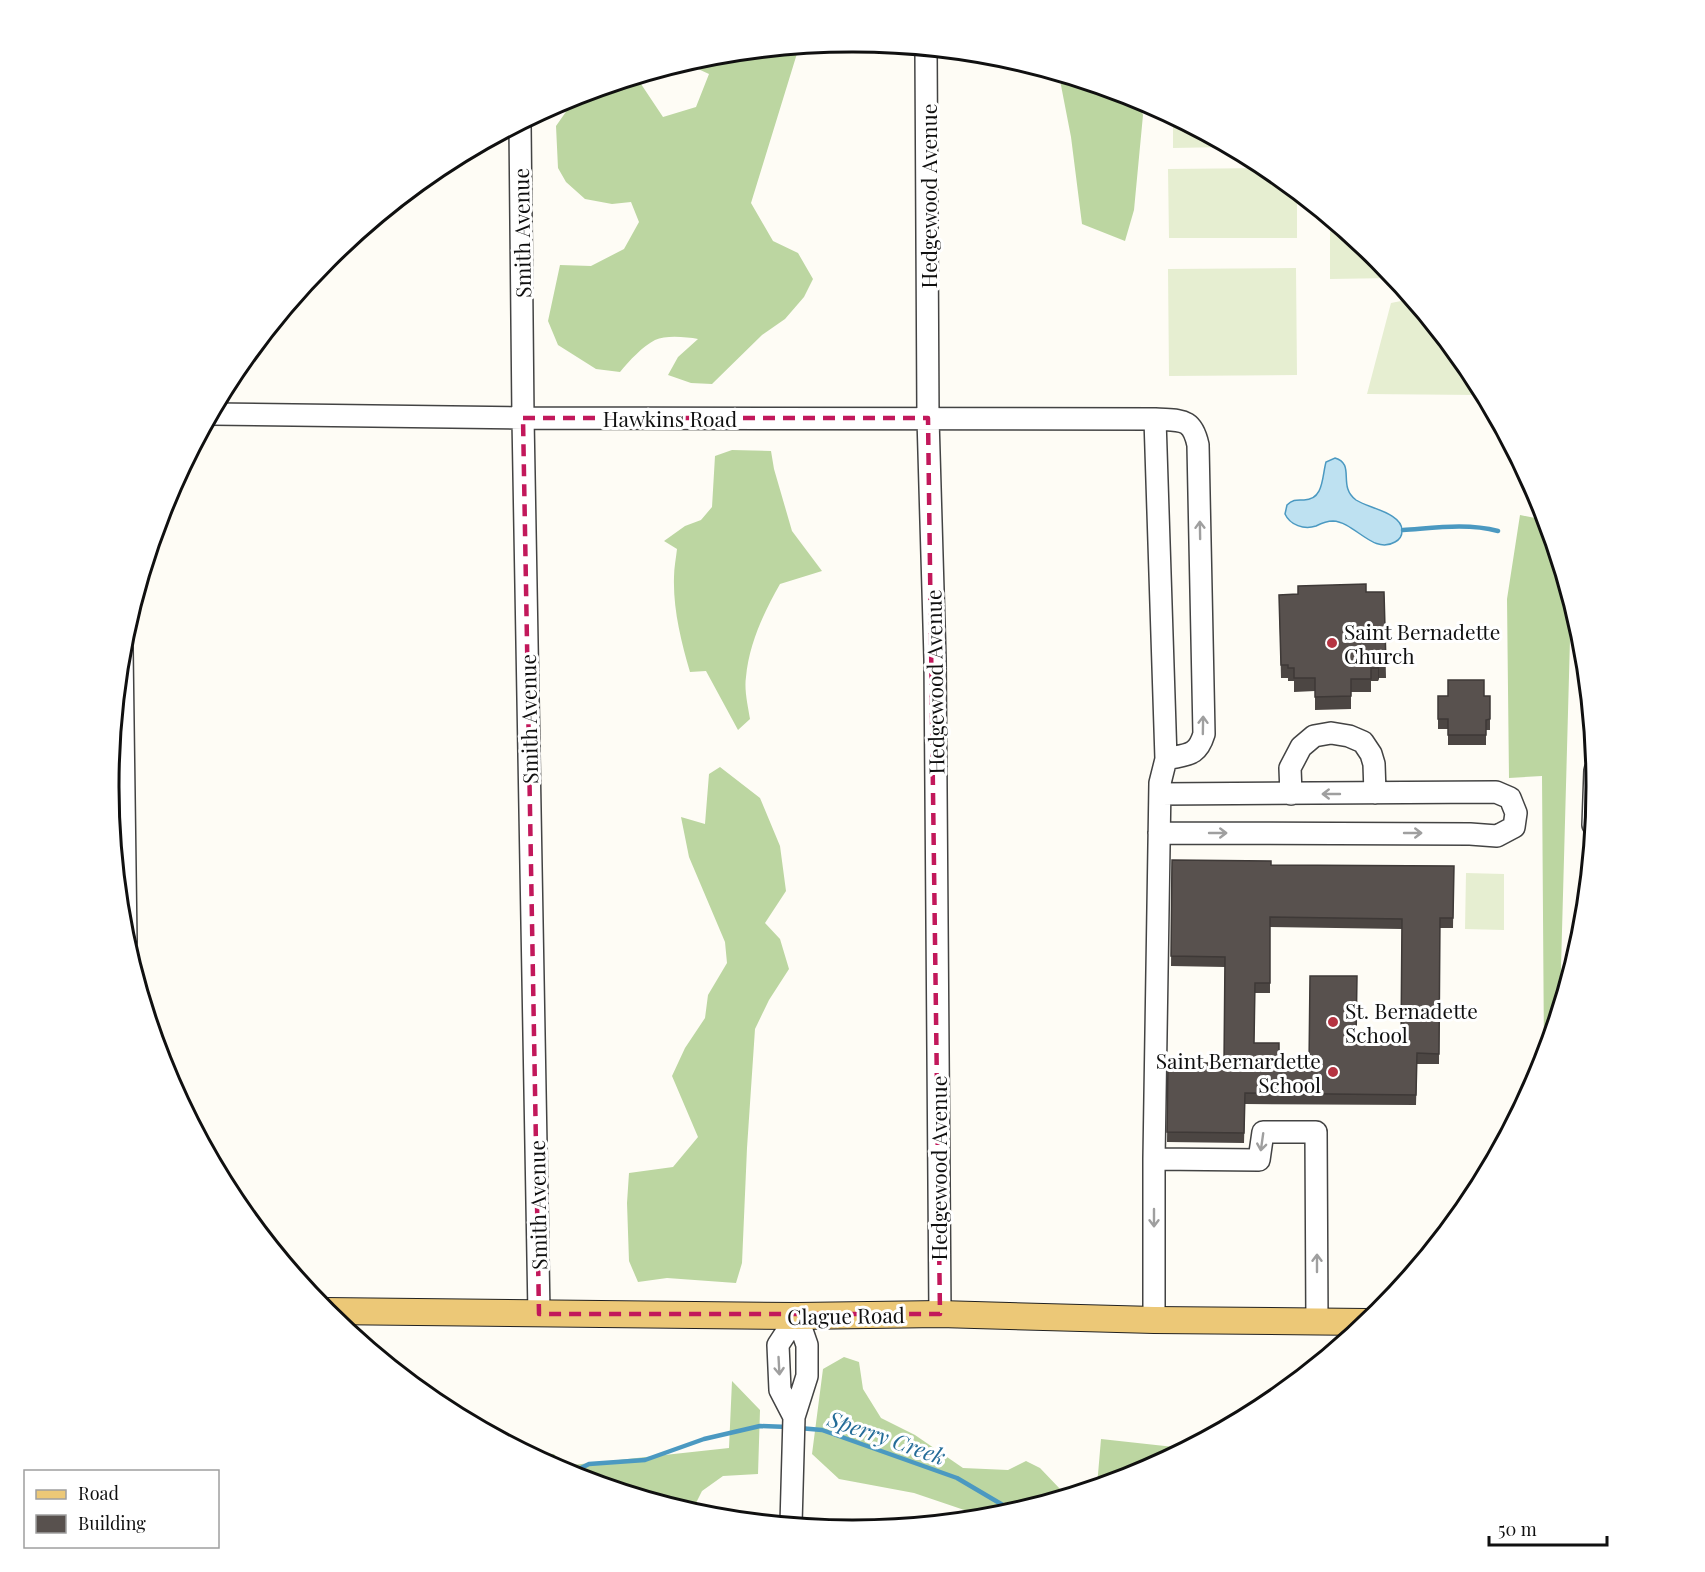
<svg xmlns="http://www.w3.org/2000/svg" width="1705" height="1572" font-family="'Playfair Display',serif">
<style>
.forest{fill:#bcd6a1}
.pitch{fill:#e6eed1}
.water{fill:#bee1f1;stroke:#4b99c1;stroke-width:1.5}
.lines{fill:none;stroke-linecap:round;stroke-linejoin:round}
.stream{stroke:#4b99c1;stroke-width:4.5}
.minor-casing{stroke:#434343;stroke-width:24}
.major-casing{stroke:#212121;stroke-width:28}
.minor{stroke:#fff;stroke-width:21}
.major{stroke:#ecc877;stroke-width:26}
.wall{fill:#4c4643;fill-rule:evenodd}
.shaded-wall{fill:#3e3937}
.building{fill:#58514e;stroke:#3e3937;stroke-width:1.5;fill-rule:evenodd}
.oneway{stroke:#9f9f9f}
.marked{fill:none;stroke:#c2185b;stroke-width:4.5;stroke-dasharray:12 8;stroke-linejoin:round}
.poi-dot{fill:#b53442;stroke:#fff;stroke-width:2}
.labels{text-anchor:middle;dominant-baseline:central;stroke-width:6;stroke-linejoin:round;paint-order:stroke}
.street-label{font-size:21px;fill:#101010;stroke:#fff}
.poi-label{font-size:21px;fill:#101010;stroke:#fff;text-anchor:start}
.water-label{font-size:22px;font-style:italic;fill:#246c98;stroke:#fff}
.rim{fill:none;stroke:#101010;stroke-width:3}
</style>
<rect width="100%" height="100%" fill="#fefcf5"/>
<!-- forest -->
<path class="forest" d="M799,47L751,203L773,241L798,253L813,279L804,297L785,319L762,335L712,384L691,383L668,375L678,357L698,339C686,337 666,335 655,340C643,346 629,361 620,372L596,369L558,345L548,321L560,265L591,266L624,249L639,222L631,202L612,204L585,199L566,182L558,168L556,126L577,96L630,80L639,81L663,117L696,107L709,74L685,63L708,56Z
M1059,75L1138,99L1143,115L1134,210L1125,241L1082,224L1071,137Z
M732,450L771,451L774,469L792,531L822,571L780,584C764,612 749,644 746,677C744,690 748,706 750,719L738,730L706,671L690,672C681,641 673,609 674,577C674,568 676,558 677,549L664,541L685,526L701,520L712,507L715,456Z
M1520,515L1545,520L1571,603L1560,1004L1544,1055L1542,776L1509,778L1507,599Z
M720,767L760,798L780,846L786,891L765,923L780,939L789,969L769,1000L755,1029L747,1148L742,1263L736,1283L667,1278L638,1282L629,1261L627,1203L629,1173L673,1167L698,1137L672,1076L685,1048L705,1018L708,995L727,963L725,942L689,857L681,817L705,824L709,774Z
M844,1357L859,1362L863,1389L881,1418L915,1435L963,1468L1008,1470L1026,1461L1040,1468L1061,1490L1072,1493L997,1516L985,1517L914,1493L839,1479L812,1454L823,1369Z
M732,1381L760,1410L758,1474L723,1476L702,1491L692,1511L567,1473L531,1453L554,1454L563,1466L729,1448Z
M1101,1439L1174,1447V1454L1137,1473L1097,1486Z"/>
<!-- pitch -->
<path class="pitch" d="M1173,118L1228,147L1173,148Z
M1267,168L1297,193V238H1169L1168,169Z
M1330,221L1379,260L1393,278L1330,279Z
M1296,268L1297,375L1169,376L1168,269Z
M1411,299C1426,317 1480,375 1479,395L1367,394L1391,303Z
M1466,873L1504,874V930L1465,929Z"/>
<!-- water -->
<path class="water" d="M1335,458C1356,464 1337,486 1356,500C1368,508 1403,513 1402,531C1402,536 1399,540 1395,542C1373,555 1355,522 1333,521C1326,521 1322,523 1316,526C1304,530 1290,525 1285,514L1287,505C1293,499 1297,500 1304,500C1324,500 1322,476 1326,462Z"/>
<g class="lines">
<!-- stream -->
<path class="stream" d="M1403,530C1434,528 1467,523 1498,531
M799,1428L822,1430L957,1478L1013,1511
M569,1474L589,1464L645,1460L704,1439L760,1426L788,1427"/>
<!-- minor casing -->
<g class="minor-casing">
<path id="minor" d="M926,49L928,418L935,659L940,1314
M520,124L523,418L539,1314
M212,414L523,418L1155,419L1166,759L1160,783L1154,1159V1320
M1155,419C1181,421 1192,417 1198,445L1204,734C1197,757 1187,754 1166,759
M122,649L126,942
M1291,794L1290,768L1301,747L1314,736L1331,733L1349,736L1363,742L1371,754L1374,764L1375,793
M1593,825L1595,770
M1159,833L1470,834L1497,836L1514,827L1516,813L1510,798L1496,792L1160,794
M1154,1159L1259,1160L1263,1132H1316L1317,1322
M794,1417L780,1390L778,1345L797,1316
M791,1524L794,1417L807,1376V1345L797,1316"/>
</g>
<!-- major casing -->
<g class="major-casing">
<path id="major" d="M325,1311L797,1316L940,1314L1154,1320L1367,1322"/>
</g>
<!-- minor -->
<use href="#minor" class="minor"/>
<!-- major -->
<use href="#major" class="major"/>
</g>
<!-- wall -->
<path class="wall" d="M1384,592L1386,678H1379L1378,681H1371V692H1351V709L1315,710V691L1294,692V681H1288V678H1281L1279,595Z
M1438,696H1490V730H1486V745H1448V729H1438Z
M1172,860L1271,865L1454,866L1453,928H1440L1439,1064H1417L1416,1105L1245,1104L1244,1143L1167,1142L1168,1063H1224L1225,967L1171,966ZM1270,927L1402,929L1401,1041H1356L1309,1066H1279L1254,1043L1255,993H1270Z"/>
<!-- shaded-wall -->
<path class="shaded-wall" d="M1379,664V678L1378,681V668Z"/>
<!-- building -->
<path class="building" d="M1366,584V592H1384L1386,664H1379L1378,668H1371V679H1351V696L1315,697V678H1294V668H1288V665H1281L1279,595L1298,594V586Z
M1448,680H1484V696H1490V719L1486,720V735H1448V719H1438V696H1448Z
M1172,860L1271,861V865L1454,866L1453,918H1440L1439,1054L1417,1053L1416,1095L1245,1093L1244,1133L1167,1132L1168,1063H1224L1225,957L1171,956ZM1270,917L1402,919L1401,1041H1356L1357,976H1310L1309,1066H1279V1043H1254L1255,983H1270Z"/>
<!-- one-way arrows -->
<defs><path id="oneway-shaft" d="M-6 0H5M1.5-3L5.5 0L1.5 3" fill="none" stroke-width="1.6" stroke-linecap="round" stroke-linejoin="round" transform="scale(1.5)"/></defs>
<g class="oneway">
<use href="#oneway-shaft" transform="translate(1200 530) rotate(-91)"/>
<use href="#oneway-shaft" transform="translate(1203 725) rotate(-89)"/>
<use href="#oneway-shaft" transform="translate(1331 794) rotate(180)"/>
<use href="#oneway-shaft" transform="translate(1218 833)"/>
<use href="#oneway-shaft" transform="translate(1413 833)"/>
<use href="#oneway-shaft" transform="translate(1262 1142) rotate(98)"/>
<use href="#oneway-shaft" transform="translate(1154 1218) rotate(90)"/>
<use href="#oneway-shaft" transform="translate(1317 1263) rotate(-90)"/>
<use href="#oneway-shaft" transform="translate(779 1366) rotate(87)"/>
</g>
<!-- marked area -->
<path class="marked" d="M523,418H928L940,1314H539Z"/>
<!-- markers -->
<g class="poi-dot">
<circle cx="1332" cy="643" r="6"/>
<circle cx="1333" cy="1022" r="6"/>
<circle cx="1333" cy="1072" r="6"/>
</g>
<g class="labels">
<!-- street labels -->
<g class="street-label">
<text transform="translate(928 196) rotate(-90)">Hedgewood Avenue</text>
<text transform="translate(521 233) rotate(-91)">Smith Avenue</text>
<text x="670" y="418">Hawkins Road</text>
<text transform="translate(934 682) rotate(-91)">Hedgewood Avenue</text>
<text transform="translate(528 719) rotate(-91)">Smith Avenue</text>
<text transform="translate(938 1168) rotate(-90)">Hedgewood Avenue</text>
<text transform="translate(537 1205) rotate(-91)">Smith Avenue</text>
<text transform="translate(846 1315) rotate(-1)">Clague Road</text>
</g>
<!-- poi labels -->
<g class="poi-label">
<text x="1344" y="631">Saint Bernadette<tspan x="1344" dy="24">Church</tspan></text>
<text x="1345" y="1010">St. Bernadette<tspan x="1345" dy="24">School</tspan></text>
<text x="1321" y="1060" text-anchor="end">Saint Bernardette<tspan x="1321" dy="24">School</tspan></text>
</g>
<!-- water labels -->
<g class="water-label">
<text transform="translate(887 1437) rotate(19)">Sperry Creek</text>
</g>
</g>
<!-- crop -->
<path d="M0 0H1705V1572H0ZM852 52H853A733 733 0 0 1 1586 785V787A733 733 0 0 1 853 1520H852A733 733 0 0 1 119 787V785A733 733 0 0 1 852 52Z" fill="#fff" fill-rule="evenodd"/>
<path class="rim" d="M852 52H853A733 733 0 0 1 1586 785V787A733 733 0 0 1 853 1520H852A733 733 0 0 1 119 787V785A733 733 0 0 1 852 52Z"/>
<!-- legend -->
<rect x="24" y="1470" width="195" height="78" fill="#ffffff" stroke="#9f9f9f" stroke-width="1.5"/>
<rect x="36" y="1490" width="30" height="9" fill="#ecc877" stroke="#9f9f9f" stroke-width="1.5"/>
<text x="78" y="1500" font-size="18" fill="#101010">Road</text>
<rect x="36" y="1515" width="30" height="18" fill="#58514e" stroke="#9f9f9f" stroke-width="1.5"/>
<text x="78" y="1530" font-size="18" fill="#101010">Building</text>
<!-- scale -->
<path d="M1489 1536v9h118v-9" fill="none" stroke="#101010" stroke-width="3"/>
<text x="1498" y="1536" font-size="18" fill="#101010" stroke="#ffffff" stroke-width="4.5" paint-order="stroke">50 m</text>
</svg>
